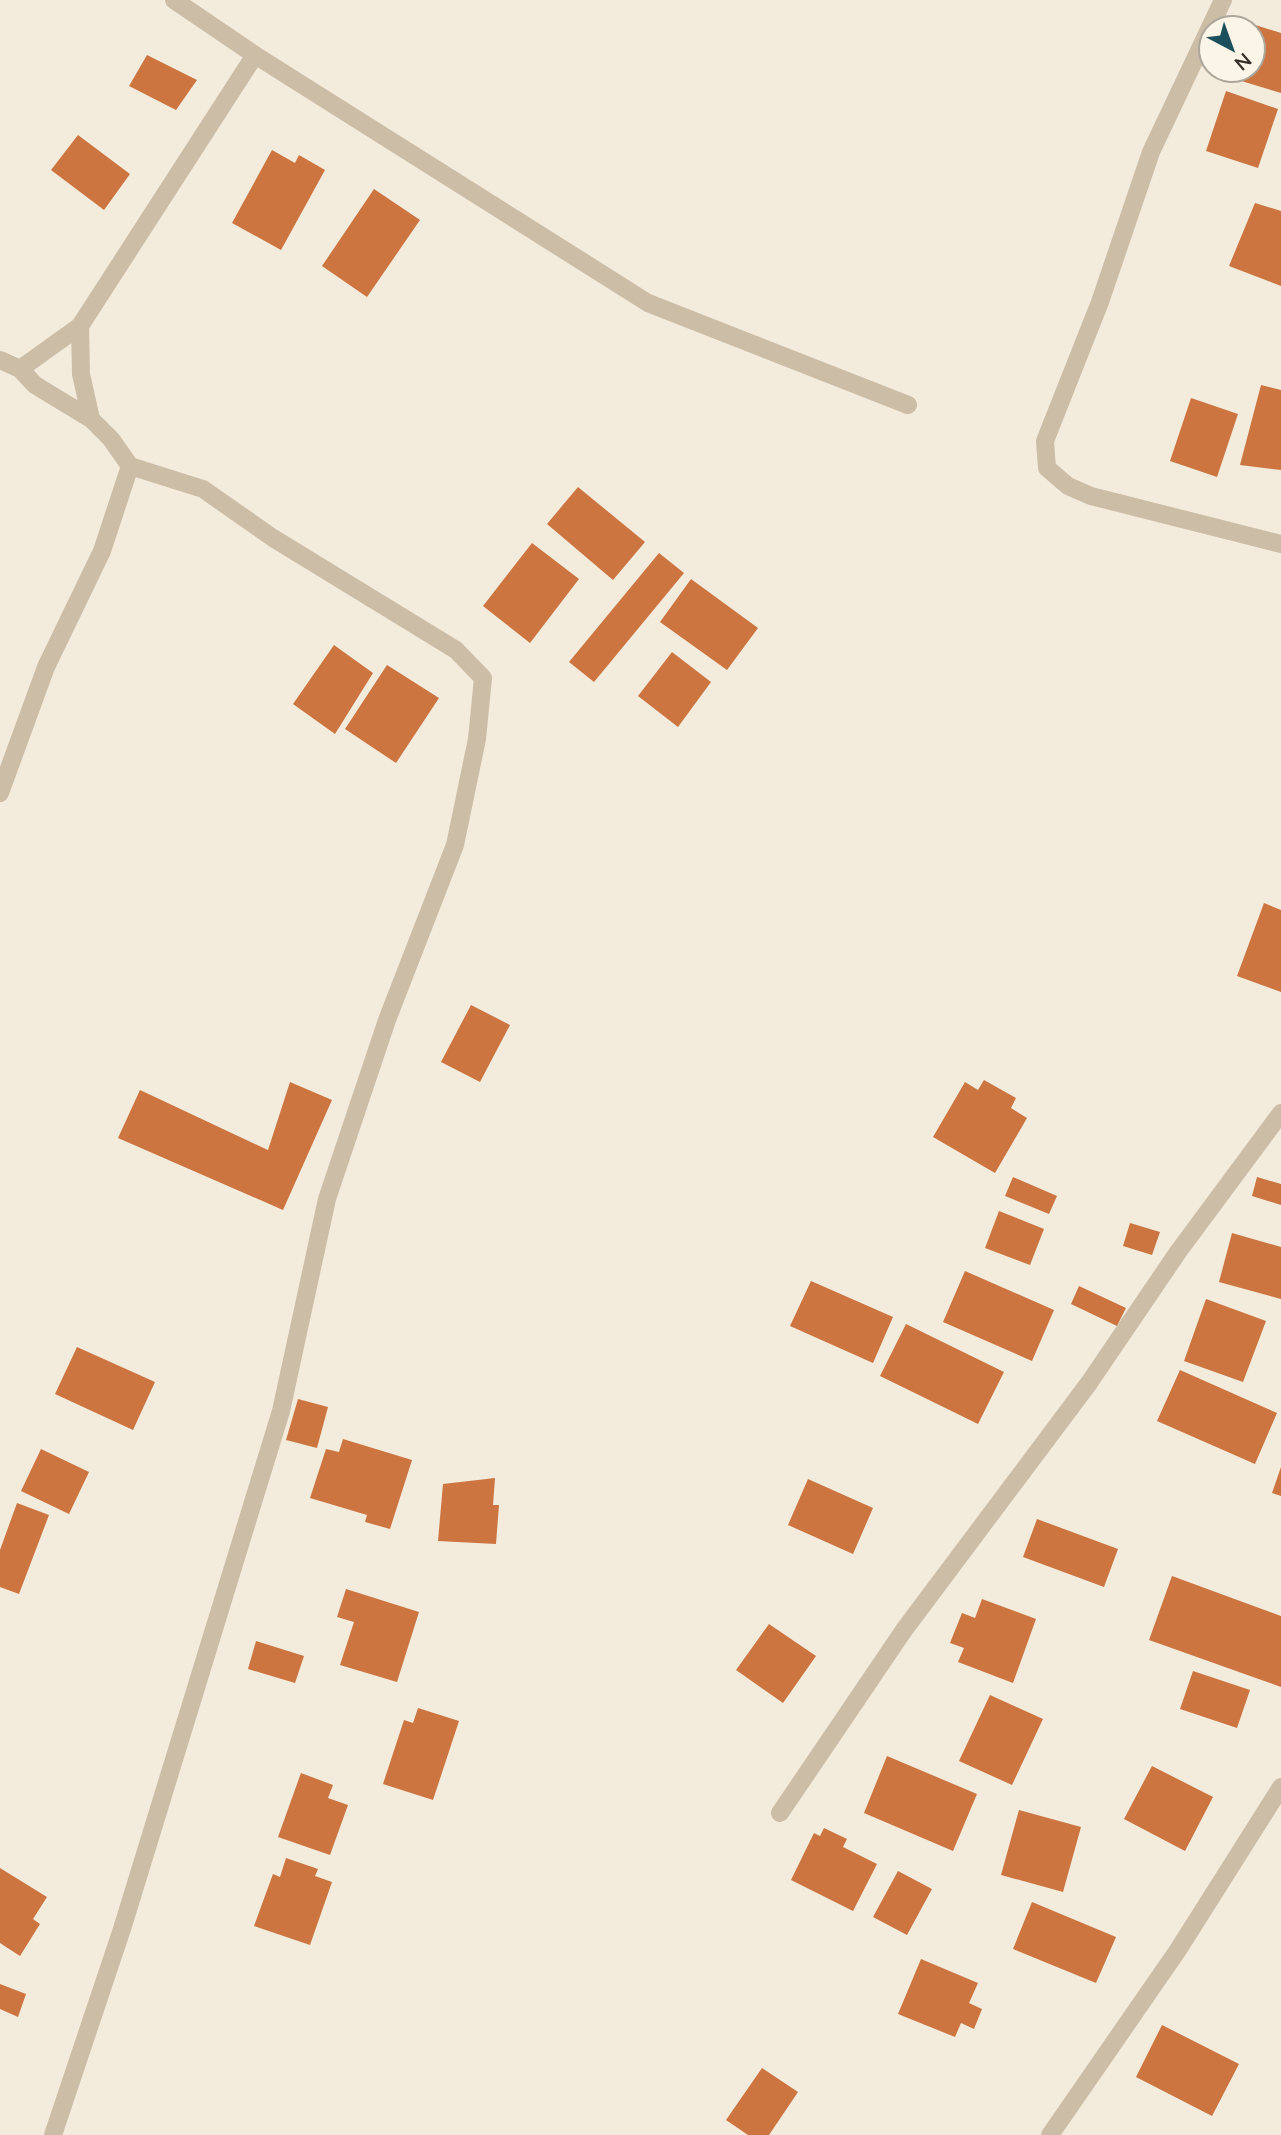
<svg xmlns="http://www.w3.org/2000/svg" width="1281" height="2135" font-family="Lato,sans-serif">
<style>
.building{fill:#cc7541}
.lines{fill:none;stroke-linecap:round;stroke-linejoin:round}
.street{stroke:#ccbda7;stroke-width:18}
</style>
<rect width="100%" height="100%" fill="#f3ebdc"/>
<!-- building -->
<path class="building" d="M1239,20L1281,33V93L1205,70L1210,54L1211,70H1253V28H1237Z
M147,55L197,80L176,110L129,86Z
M1226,91L1278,109L1258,168L1206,151Z
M78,135L130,174L104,210L51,170Z
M272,150L295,163L299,155L325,170L281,250L232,223Z
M374,189L420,220L367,297L322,266Z
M1255,203L1281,211V286L1229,266Z
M1261,385L1281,390V470L1240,465Z
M1191,398L1238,414L1217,477L1170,461Z
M578,487L645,542L613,580L547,524Z
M532,543L579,579L530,643L483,606Z
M659,553L684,573L594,682L569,662Z
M691,579L758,628L727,670L660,622Z
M334,645L373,673L335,734L293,704Z
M672,652L711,682L678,727L638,696Z
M387,665L439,698L396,763L345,729Z
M1264,903L1281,910V992L1237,976Z
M471,1005L510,1025L480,1082L441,1062Z
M984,1080L1016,1098L1011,1108L1027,1118L995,1173L933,1137L965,1082L978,1090Z
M290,1082L332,1100L283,1210L118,1138L140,1090L268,1150Z
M1013,1177L1057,1196L1049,1214L1005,1196Z
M1257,1177L1281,1184V1205L1252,1196Z
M999,1211L1044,1229L1030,1265L985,1248Z
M1130,1223L1160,1232L1152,1255L1123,1246Z
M1232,1233L1281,1247V1299L1219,1282Z
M965,1271L1054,1310L1032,1361L943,1322Z
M811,1281L893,1317L873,1363L790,1326Z
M1079,1286L1126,1308L1117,1326L1071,1304Z
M1206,1299L1266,1321L1243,1382L1184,1361Z
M906,1324L1004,1372L978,1424L880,1376Z
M77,1347L155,1382L133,1430L55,1394Z
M1180,1370L1277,1413L1255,1464L1157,1421Z
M298,1399L328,1407L317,1448L286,1440Z
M343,1439L412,1460L390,1529L365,1522L367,1515L310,1498L326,1449L339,1452Z
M41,1449L89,1472L69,1514L21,1491Z
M1281,1467V1496L1272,1493Z
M495,1478L493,1505H499L496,1544L438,1541L443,1484Z
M808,1479L873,1508L853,1554L788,1525Z
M17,1503L49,1515L19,1594L0,1587V1550Z
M1037,1519L1118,1549L1104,1587L1023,1557Z
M1172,1576L1281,1616V1687L1149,1640Z
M346,1589L419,1612L397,1682L340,1665L354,1622L337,1617Z
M982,1599L1036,1619L1013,1683L958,1662L964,1648L950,1643L962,1613L975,1618Z
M769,1624L816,1656L783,1703L736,1670Z
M256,1641L304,1656L295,1683L248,1669Z
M1193,1671L1250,1690L1237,1728L1180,1709Z
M990,1695L1043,1719L1012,1785L959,1761Z
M418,1708L459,1721L433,1800L383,1784L404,1720L413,1723Z
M887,1756L977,1794L953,1851L864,1813Z
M1152,1766L1213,1797L1185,1851L1124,1819Z
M301,1773L333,1785L328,1798L348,1805L330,1855L278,1837Z
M1019,1810L1081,1827L1063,1892L1001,1875Z
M824,1828L847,1839L843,1847L877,1864L853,1911L791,1880L814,1833L820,1836Z
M286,1858L318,1869L315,1876L332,1882L310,1945L254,1926L273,1874L280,1877Z
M0,1868L47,1897L33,1919L40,1924L20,1956L0,1943Z
M898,1871L932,1889L907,1935L873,1917Z
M1032,1902L1116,1937L1096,1983L1013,1949Z
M921,1959L978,1983L969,2003L982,2009L974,2029L961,2023L955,2037L898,2014Z
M0,1984L26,1994L18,2017L0,2009Z
M1162,2025L1239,2064L1212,2116L1136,2077Z
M762,2068L798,2092L769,2135H748L726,2120Z"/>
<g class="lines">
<!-- street -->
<path class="street" d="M174,0L255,55L648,303L908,405
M1223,0L1151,152L1100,302L1045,441L1047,468L1068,486L1091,496L1281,544
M80,326L81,374L91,419
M0,360L20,369L35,385L91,419L111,439L130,466L203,489L273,538L456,650L483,678L477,739L455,845L387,1020L327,1199L281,1411L122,1929L53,2135
M20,369L80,326L255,55
M0,793L46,667L102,551L130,466
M780,1813L904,1630L1089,1383L1178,1252L1281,1113
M1050,2135L1178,1950L1281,1787"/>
</g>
<!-- north arrow -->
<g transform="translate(1232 49) rotate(139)"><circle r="33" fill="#fbf5e8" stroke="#ada69b" stroke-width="2"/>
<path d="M0-5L12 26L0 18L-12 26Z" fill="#1b4f5c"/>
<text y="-10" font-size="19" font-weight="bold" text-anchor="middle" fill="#382f28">N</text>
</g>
</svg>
